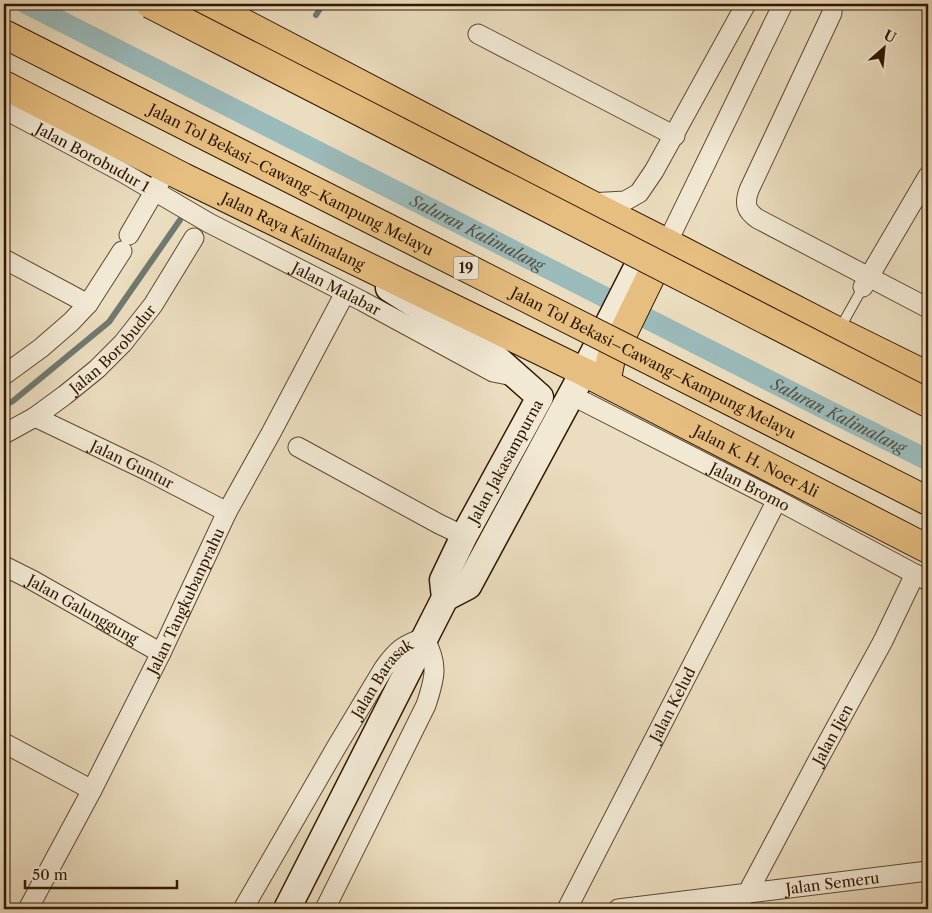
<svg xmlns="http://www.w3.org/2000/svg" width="932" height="913" font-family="'Libre Caslon Text',serif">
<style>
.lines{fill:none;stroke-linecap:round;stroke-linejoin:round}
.stream{stroke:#707970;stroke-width:6}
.canal{stroke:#9bbaba;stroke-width:21}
.lane-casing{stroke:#5f4830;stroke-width:11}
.street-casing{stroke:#5f4830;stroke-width:21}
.secondary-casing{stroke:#301700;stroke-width:29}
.primary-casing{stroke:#301700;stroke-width:30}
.lane{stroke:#f2e9d5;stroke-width:9}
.street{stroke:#f2e9d5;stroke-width:19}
.secondary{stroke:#f2e9d5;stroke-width:26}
.primary{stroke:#e6be80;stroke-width:28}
.highway-bridge-casing{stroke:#301700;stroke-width:30;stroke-linecap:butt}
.highway-bridge{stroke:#e6be80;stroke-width:28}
.labels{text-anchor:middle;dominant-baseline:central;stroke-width:4;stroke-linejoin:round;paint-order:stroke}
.shield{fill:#f2e9d5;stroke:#6a5640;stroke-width:1}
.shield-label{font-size:14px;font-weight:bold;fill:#301700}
.street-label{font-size:15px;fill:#301700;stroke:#f2e9d5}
.water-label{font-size:16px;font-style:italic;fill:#555041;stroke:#f2e9d5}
</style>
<rect width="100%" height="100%" fill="#ebddbf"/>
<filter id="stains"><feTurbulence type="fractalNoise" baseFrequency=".004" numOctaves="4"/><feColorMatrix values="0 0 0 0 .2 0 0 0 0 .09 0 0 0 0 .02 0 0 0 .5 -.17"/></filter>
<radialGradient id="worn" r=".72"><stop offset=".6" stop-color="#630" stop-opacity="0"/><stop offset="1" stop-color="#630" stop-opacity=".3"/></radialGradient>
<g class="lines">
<!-- stream -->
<path class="stream" d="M316,15L323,4
M4,406L13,401L109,322L180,220"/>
<!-- canal -->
<path class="canal" id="s1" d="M27,4L831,412L928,460"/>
<!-- lane casing -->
<g class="lane-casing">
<path id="lane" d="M839,330L863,287"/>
</g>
<!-- street casing -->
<g class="street-casing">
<g id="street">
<path d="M832,4V13L749,190C744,204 746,211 758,219L928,308"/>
<path d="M478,34L675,136"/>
<path id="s2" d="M4,109L122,172L209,223L362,301L493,372L513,376"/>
<path d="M589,203L625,201L639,193L654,171L746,4"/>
<path d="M129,235L161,180"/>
<path d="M667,243L783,4"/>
<path d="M4,259L88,304"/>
<path d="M863,287L928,176"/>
<path d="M4,375L41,348L71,322L88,304L122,251"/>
<path id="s3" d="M571,395L777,500L928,581"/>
<path id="s4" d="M35,417L148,471L227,512"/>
<path id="s5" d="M4,434L35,417L65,395L97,369L123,343L153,305L194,238"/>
<path d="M298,447L439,524L464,536"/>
<path id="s6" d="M4,566L32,580L161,653"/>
<path d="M4,743L92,790"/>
<path id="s7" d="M747,894L817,762L883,641L915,574"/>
<path id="s8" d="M28,909L92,790L161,653L227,512L271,433L345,293"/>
<path id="s9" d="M243,909L337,746L384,668C397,650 403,645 424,638C439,664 435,678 426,705L325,909"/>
<path id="s10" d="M567,909L777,500"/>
<path id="s11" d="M618,909L928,871"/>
</g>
</g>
<!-- secondary casing -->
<g class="secondary-casing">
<g id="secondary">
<path d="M445,598L468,586L590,360L652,238"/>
<path id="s12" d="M287,909L445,598L443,580L464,536L540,397L488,351L389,288"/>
</g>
</g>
<!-- primary casing -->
<g class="primary-casing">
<g id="primary">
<path d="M207,4L588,203L667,243L839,332L928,376"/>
<path id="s13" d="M4,85L183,177L584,372L928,549"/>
<path d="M606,383L611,358L667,243"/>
</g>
</g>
<!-- lane -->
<use href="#lane" class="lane"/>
<!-- street -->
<use href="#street" class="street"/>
<!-- secondary -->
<use href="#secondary" class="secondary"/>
<!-- primary -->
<use href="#primary" class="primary"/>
<!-- highway-bridge casing -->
<g class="highway-bridge-casing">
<g id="highway-bridge">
<path d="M150,4L928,403"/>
<path id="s14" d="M4,34L928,501"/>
</g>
</g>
<!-- highway-bridge -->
<use href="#highway-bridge" class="highway-bridge"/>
</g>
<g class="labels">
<!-- shield labels -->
<rect class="shield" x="453.5" y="256.5" width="25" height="23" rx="4"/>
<g class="shield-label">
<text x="466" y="268">19</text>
</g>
<!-- street labels -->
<g class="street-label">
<text stroke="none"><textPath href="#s2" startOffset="101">Jalan Borobudur 1</textPath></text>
<text stroke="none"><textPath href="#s14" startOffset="322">Jalan Tol Bekasi–Cawang–Kampung Melayu</textPath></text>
<text stroke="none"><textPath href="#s13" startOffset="324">Jalan Raya Kalimalang</textPath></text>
<text stroke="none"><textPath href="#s2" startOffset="378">Jalan Malabar</textPath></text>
<text stroke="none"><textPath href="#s5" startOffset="139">Jalan Borobudur</textPath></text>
<text stroke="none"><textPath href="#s14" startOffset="728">Jalan Tol Bekasi–Cawang–Kampung Melayu</textPath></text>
<text stroke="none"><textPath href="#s13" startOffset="841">Jalan K. H. Noer Ali</textPath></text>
<text stroke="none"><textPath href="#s12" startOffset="501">Jalan Jakasampurna</textPath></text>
<text stroke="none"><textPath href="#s4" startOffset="108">Jalan Guntur</textPath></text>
<text stroke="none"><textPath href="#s3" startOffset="201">Jalan Bromo</textPath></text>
<text stroke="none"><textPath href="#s8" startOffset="346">Jalan Tangkubanprahu</textPath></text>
<text stroke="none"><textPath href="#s6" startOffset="90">Jalan Galunggung</textPath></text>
<text stroke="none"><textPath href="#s9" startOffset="270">Jalan Barasak</textPath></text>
<text stroke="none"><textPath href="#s10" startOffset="230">Jalan Kelud</textPath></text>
<text stroke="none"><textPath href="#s7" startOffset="181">Jalan Ijen</textPath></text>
<text stroke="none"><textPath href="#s11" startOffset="216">Jalan Semeru</textPath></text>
</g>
<!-- water labels -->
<g class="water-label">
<text stroke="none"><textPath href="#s1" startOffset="505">Saluran Kalimalang</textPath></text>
<text stroke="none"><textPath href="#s1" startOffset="910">Saluran Kalimalang</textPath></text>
</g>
</g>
<!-- margin -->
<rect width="932" height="913" fill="none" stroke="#ebddbf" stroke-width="20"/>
<rect x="5" y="5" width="922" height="903" fill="none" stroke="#301700" stroke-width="2.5"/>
<rect x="10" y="10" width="912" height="893" fill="none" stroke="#301700"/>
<!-- north arrow -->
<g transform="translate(884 48) rotate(27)" stroke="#f2e9d5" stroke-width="4" paint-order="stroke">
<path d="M0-4L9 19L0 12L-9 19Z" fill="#301700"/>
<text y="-8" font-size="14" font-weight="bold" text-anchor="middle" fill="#301700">U</text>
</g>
<!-- scale -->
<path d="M25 880v8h152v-8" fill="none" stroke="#301700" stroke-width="2.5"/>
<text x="32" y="880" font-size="15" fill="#301700" stroke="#f2e9d5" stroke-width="4" paint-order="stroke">50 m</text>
<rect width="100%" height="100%" filter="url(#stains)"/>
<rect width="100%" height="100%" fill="url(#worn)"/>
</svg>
